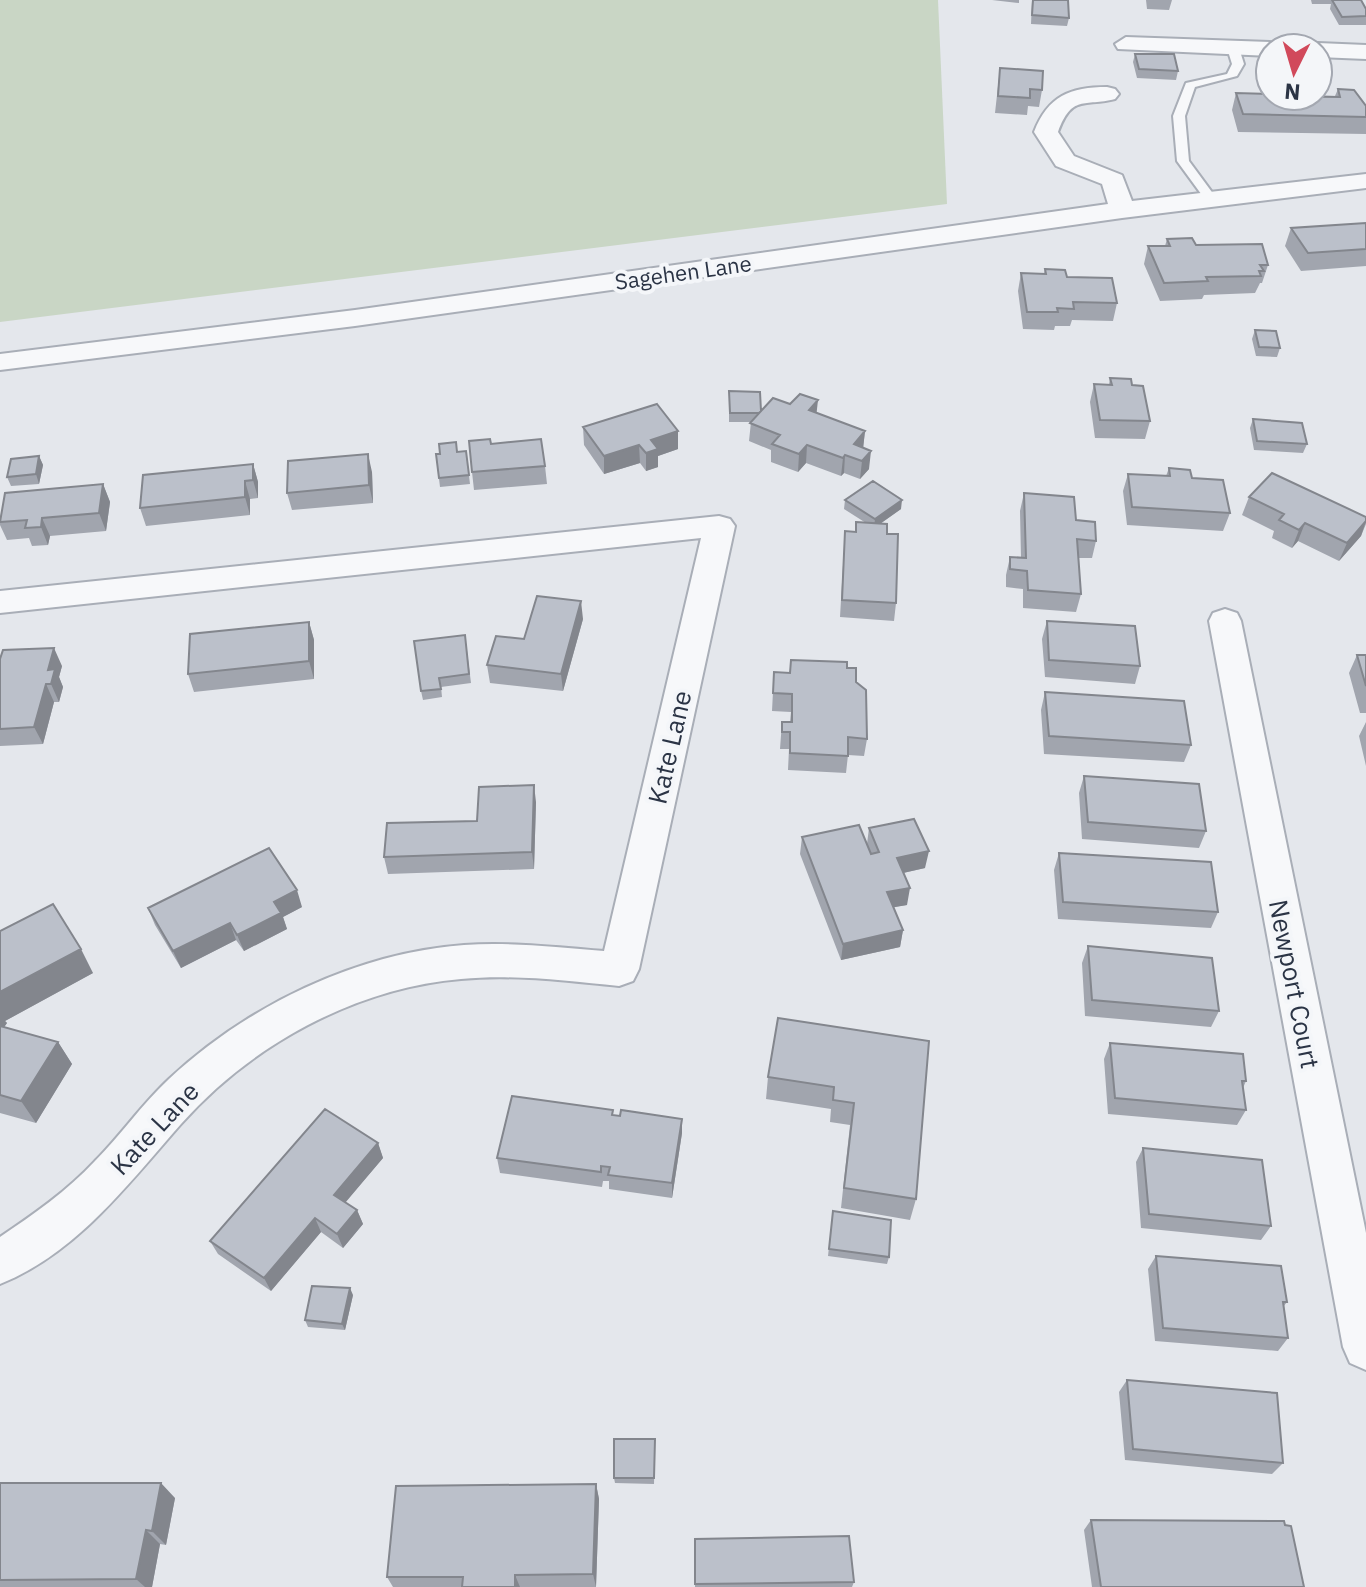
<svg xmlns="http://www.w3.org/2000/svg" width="1366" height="1587" font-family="'IBM Plex Sans',sans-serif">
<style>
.green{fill:#c9d6c5}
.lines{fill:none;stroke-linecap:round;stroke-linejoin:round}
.service-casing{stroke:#a9aeb7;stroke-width:4}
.minor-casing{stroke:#a9aeb7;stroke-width:4}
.service{fill:#f7f8fa;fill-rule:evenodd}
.minor{fill:#f7f8fa;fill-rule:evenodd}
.wall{fill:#a1a5ae}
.shaded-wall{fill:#83868d}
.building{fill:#bbc0ca;stroke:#83868d;stroke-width:2}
.labels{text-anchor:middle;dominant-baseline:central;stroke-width:8;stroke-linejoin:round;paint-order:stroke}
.far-street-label{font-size:22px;fill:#2b3445;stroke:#f4f6f9}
.street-label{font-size:26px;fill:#2b3445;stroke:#f4f6f9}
</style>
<rect width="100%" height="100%" fill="#e4e7ec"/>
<!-- green -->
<path class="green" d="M0,0H938L947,204L0,322Z"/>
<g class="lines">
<!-- service casing -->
<g class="service-casing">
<path id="service" d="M1233,45L1239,48L1244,64L1237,76L1195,87L1185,116L1189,161L1217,199L1211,203L1207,202L1177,161L1173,116L1186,83L1227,74L1232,64L1227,48Z"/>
</g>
<!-- minor casing -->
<g class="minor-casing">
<path id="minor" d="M1126,37L1270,42L1280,48H1270V56L1118,49L1115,44Z
M1318,43L1366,45V59L1318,57V48H1308Z
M1107,87L1115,89L1119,94L1115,99C1084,107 1072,94 1058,132L1074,156L1122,175L1132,201L1366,174V188L1122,218L355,326L0,370V354L355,310L1108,204L1102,184L1056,166L1034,132C1048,96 1070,87 1107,87Z
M719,516L730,519L735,526L639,969L633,981L619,986C567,981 514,974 461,979C355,988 251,1045 181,1124C128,1184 77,1253 0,1284V1237C34,1214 67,1191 95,1161C121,1135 142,1104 169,1079C247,1006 356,953 464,945C510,942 557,947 604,951L701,538L0,613V591Z
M1225,609L1237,613L1241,621L1366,1233V1370L1350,1363L1343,1347L1209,621L1213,613Z"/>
</g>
<!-- service -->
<use href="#service" class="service"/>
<!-- minor -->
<use href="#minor" class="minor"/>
</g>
<!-- wall -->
<path class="wall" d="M992,0H1019V3Z
M1032,0H1068L1069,18L1067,26L1031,24Z
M1146,0H1172L1169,10L1147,9Z
M1311,0H1349L1366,9V25H1339L1330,9L1331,4H1312Z
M1135,54L1178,71L1176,80L1137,78L1133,62Z
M1000,68L1042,90L1039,107L1028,106L1027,115L995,113Z
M1338,89L1366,106V134L1238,132L1232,110L1236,93L1335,96Z
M1366,223V266L1301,271L1285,246L1291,228Z
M1167,239L1196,245L1268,265L1262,283H1260L1255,293L1204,295L1202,299L1160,301L1144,264L1148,246H1165Z
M1045,269L1067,277L1117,303L1113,321L1072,320L1070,326H1055L1054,330L1023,329L1018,291L1021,273L1044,274Z
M1255,330L1280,348L1277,357L1256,356L1252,339Z
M1110,378L1132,385L1150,421L1145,439L1095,438L1090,402L1094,384L1109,385Z
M729,391L761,411L817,413L865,431L863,448L869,469L860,479L844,473L841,476L806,463L798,472L771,462V450L749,441L751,422H729Z
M1253,419L1307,444L1303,453L1254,450L1250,428Z
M583,427L678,449L658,456V467L646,471L640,463L604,474L584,445Z
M491,444L545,466L547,484L474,490L472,472Z
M466,451L470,484L440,487L436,454Z
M39,456L43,465L39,484L11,486L7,477Z
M253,464L258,482V498L250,499V515L146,526L140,508Z
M1169,468L1192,478L1230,513L1223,531L1127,525L1123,491L1128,474L1166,476Z
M372,472L373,503L292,510L287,493Z
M103,484L110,502L106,531L50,536L48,545L32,546L29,538L7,540L0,525V517Z
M1024,493L1076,520L1096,541L1092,558H1078L1081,594L1076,612L1023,608V589L1006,587V575L1010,557L1021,558L1020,511Z
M1249,497L1366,517V524L1361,536L1339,561L1298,541L1292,548L1272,538L1274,531L1242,515Z
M845,500L901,509L880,524L887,534L896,603L894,621L840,617L845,531L855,532L866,523L844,509Z
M583,619L563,691L490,683L487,665Z
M1047,621L1140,666L1135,684L1045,677L1042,639Z
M309,622L314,640V679L194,692L188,674Z
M465,635L471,683L441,687L442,697L423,700L421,691Z
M1357,655H1366V713H1360L1349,673Z
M0,659L62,666L59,677L63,687L59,702H54L43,744L0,746Z
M847,668L856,682L867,739L864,756L848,755L846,773L788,770L789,749H780L782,722H790L791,712L772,711L774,672L790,673Z
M1045,692L1191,745L1184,762L1044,754L1041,710Z
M1366,722V766L1359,736Z
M1084,776L1206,831L1199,848L1082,839L1079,793Z
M536,802L534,869L388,874L384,857Z
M869,828L925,868L903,873L907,905L893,907L903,930L900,947L841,960L800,854L802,837L867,844Z
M1059,853L1218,912L1211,928L1058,919L1054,870Z
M302,907L283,917L287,929L244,951L236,940L181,968L155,925L148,908Z
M0,931L93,973L5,1021L7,1023L4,1027L58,1042L72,1064L36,1123L0,1113Z
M1088,946L1219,1011L1211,1027L1085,1016L1082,963Z
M929,1041L916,1199L910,1220L841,1208L850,1125L830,1122L831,1109L766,1099L768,1077Z
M1110,1043L1246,1081L1243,1088L1246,1110L1237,1125L1108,1114L1104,1059Z
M613,1116L682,1119V1133L672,1198L609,1189V1181H603L602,1187L500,1173L497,1158Z
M378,1143L383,1158L345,1202L357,1210L363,1224L343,1248L321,1232L271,1291L218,1254L210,1241Z
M1143,1148L1271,1226L1261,1240L1141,1228L1136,1162Z
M832,1219L889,1257L887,1264L828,1256Z
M1156,1256L1287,1302L1283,1307L1288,1338L1278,1351L1155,1341L1148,1269Z
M353,1295L345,1330L308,1327L305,1320Z
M1127,1380L1283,1463L1272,1474L1125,1460L1119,1392Z
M655,1439L654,1484L615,1483L614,1478Z
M0,1483L175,1498L166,1545L160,1544L152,1587H0Z
M596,1484L599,1499L596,1587H393L387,1577Z
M1091,1520L1304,1587H1092L1084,1530Z
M695,1539L854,1582L852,1587H695Z"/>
<!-- shaded-wall -->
<path class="shaded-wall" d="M818,400L816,418L809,410Z
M678,431V449L658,456V467L646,471V453L651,440Z
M865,431L863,449L854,444Z
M639,445L640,463L604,474V456Z
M807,445L806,463L798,472L799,454Z
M871,451L869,469L860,479L862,461Z
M368,454L372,472L373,503L369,485Z
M845,455L844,473L841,476L843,458Z
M39,456L43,465L39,484L36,474Z
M253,464L258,482V498L253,480Z
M245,481L250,499V515L245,497Z
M103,484L110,502L106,531L99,513Z
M902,500L901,509L874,528L875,519Z
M42,518L50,536L48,545L41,527Z
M1366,521L1361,536L1339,561L1347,543Z
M1305,523L1298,541L1292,548L1299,530Z
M581,601L583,619L563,691L561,674Z
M309,622L314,640V679L309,661Z
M54,648L62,666L59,677L63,687L59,702L51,684L48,670Z
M46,684L54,702L43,744L34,727Z
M534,785L536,802L534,869L532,852Z
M929,851L925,868L894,875L897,858Z
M910,888L907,905L884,909L887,892Z
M297,890L302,907L283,917L287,929L244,951L237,935L274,902Z
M230,923L236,940L181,968L173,951Z
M903,930L900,947L841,960L843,944Z
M81,949L93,973L5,1021L7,1023L0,1033V992Z
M58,1042L72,1064L36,1123L21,1101Z
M682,1119V1133L672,1198V1183Z
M378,1143L383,1158L340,1209L334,1195Z
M357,1210L363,1224L343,1248L337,1234Z
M315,1218L321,1232L271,1291L264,1278Z
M350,1288L353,1295L345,1330L342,1324Z
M161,1483L175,1498L166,1545L152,1531Z
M596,1484L599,1499L596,1587L593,1574Z
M146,1530L160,1544L152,1587H145L136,1579Z
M515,1575L520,1587H515Z"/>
<!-- building -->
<path class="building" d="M1033,0H1068L1069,18L1032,15Z
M1332,0H1361L1366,9V16L1342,17Z
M1135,54H1174L1178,71L1139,69Z
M1000,68L1043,71L1042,90L1030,89V98L998,96Z
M1338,89L1354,90L1366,106V117L1243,114L1236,93L1270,94V96L1340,97Z
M1366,223V249L1308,253L1291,228Z
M1192,238L1196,245L1262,244L1268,265H1260L1264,271H1259L1261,276L1206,277L1208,281L1164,283L1148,246H1170L1167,239Z
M1045,269L1065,270L1067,277L1112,278L1117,303L1073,302L1074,309L1057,308L1058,312H1027L1021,273L1046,274Z
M1255,330L1276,331L1280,348L1259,347Z
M1110,378L1131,379L1132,385L1143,386L1150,421L1100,420L1094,384L1112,385Z
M729,391L760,392L761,411L759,413H730Z
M800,394L818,400L809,410L865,431L854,444L871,451L862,461L845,455L843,458L807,445L799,454L772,444L780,435L750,423L773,398L790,404Z
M657,404L678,431L651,440L658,449L646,453L639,445L604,456L583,427Z
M1253,419L1302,423L1307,444L1257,441Z
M490,439L491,444L541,439L545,466L472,472L469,441Z
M456,442L457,452L466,451L469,475L439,478L436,454H440L439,444Z
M368,454L369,485L287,493L288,461Z
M39,456L36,474L7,477L11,459Z
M253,464V480L245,481V497L140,508L143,475Z
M1169,468L1190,470L1192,478L1223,480L1230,513L1132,507L1128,474L1170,476Z
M1272,473L1366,517V521L1347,543L1305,523L1299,530L1279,520L1284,514L1249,497Z
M873,481L902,500L875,519L845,500Z
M103,484L99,513L42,518L41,527L25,528L27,520L0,522L5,493Z
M1024,493L1074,497L1076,520L1095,522L1096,541L1077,539L1081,594L1028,590L1027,571L1010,569V557L1026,558Z
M856,522L887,524V534H898L896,603L842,600L845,531L856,532Z
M537,596L581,601L561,674L487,665L496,636L524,639Z
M1047,621L1135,626L1140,666L1049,660Z
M309,622V661L188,674L190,634Z
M465,635L469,674L439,678L441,689L421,691L414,641Z
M54,648L48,670L55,669L51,684H46L34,727L0,729V659L3,650Z
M1357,655H1366V686Z
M791,660L847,662V668H856V682L866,690L867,739L848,737V756L790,753V732H782V722H792V694L773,693L774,672L790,673Z
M1045,692L1184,701L1191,745L1049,736Z
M1084,776L1199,784L1206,831L1088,822Z
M534,785L532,852L384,857L387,823L477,821L479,787Z
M914,819L929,851L897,858L910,888L887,892L903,930L843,944L802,837L859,825L871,854L879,852L869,828Z
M269,848L297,890L274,902L281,913L237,935L230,923L173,951L148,908Z
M1059,853L1211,862L1218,912L1063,902Z
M53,904L81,949L0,992V931Z
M1088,946L1212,958L1219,1011L1092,1000Z
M778,1018L929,1041L916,1199L844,1188L854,1103L833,1100L834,1087L768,1077Z
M0,1026L58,1042L21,1101L0,1095Z
M1110,1043L1243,1054L1246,1081H1242L1246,1110L1115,1098Z
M512,1096L613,1110L612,1115L620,1116L621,1110L682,1119L672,1183L608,1175L610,1167L601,1166V1172L497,1158Z
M325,1109L378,1143L334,1195L357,1210L337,1234L315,1218L264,1278L210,1241Z
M1143,1148L1262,1160L1271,1226L1149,1214Z
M833,1211L891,1220L889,1257L829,1249Z
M1156,1256L1281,1266L1287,1302H1283L1288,1338L1163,1328Z
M312,1286L350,1288L342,1324L305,1320Z
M1127,1380L1277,1393L1283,1463L1133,1449Z
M614,1439H655L654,1478H614Z
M0,1483H161L152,1531L146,1530L136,1579L0,1580Z
M596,1484L593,1574L515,1575V1587H462L463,1577H387L396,1486Z
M1091,1520L1284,1521L1285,1525L1291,1526L1304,1587H1101Z
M849,1536L854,1582L695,1584V1539Z"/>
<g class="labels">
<!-- far-street labels -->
<g class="far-street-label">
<text transform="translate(683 272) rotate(-8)">Sagehen Lane</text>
</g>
<!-- street labels -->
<g class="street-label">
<text transform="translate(669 747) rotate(-77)">Kate Lane</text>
<text transform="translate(1295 984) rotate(79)">Newport Court</text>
<text transform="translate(154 1128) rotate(-47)">Kate Lane</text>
</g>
</g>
<!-- north arrow -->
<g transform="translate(1294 72) rotate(185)"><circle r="38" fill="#f4f6f9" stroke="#a4a8b1" stroke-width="2"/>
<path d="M0-6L14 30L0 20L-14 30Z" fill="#d1495b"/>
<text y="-12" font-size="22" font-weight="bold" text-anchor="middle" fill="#2b3445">N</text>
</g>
</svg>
